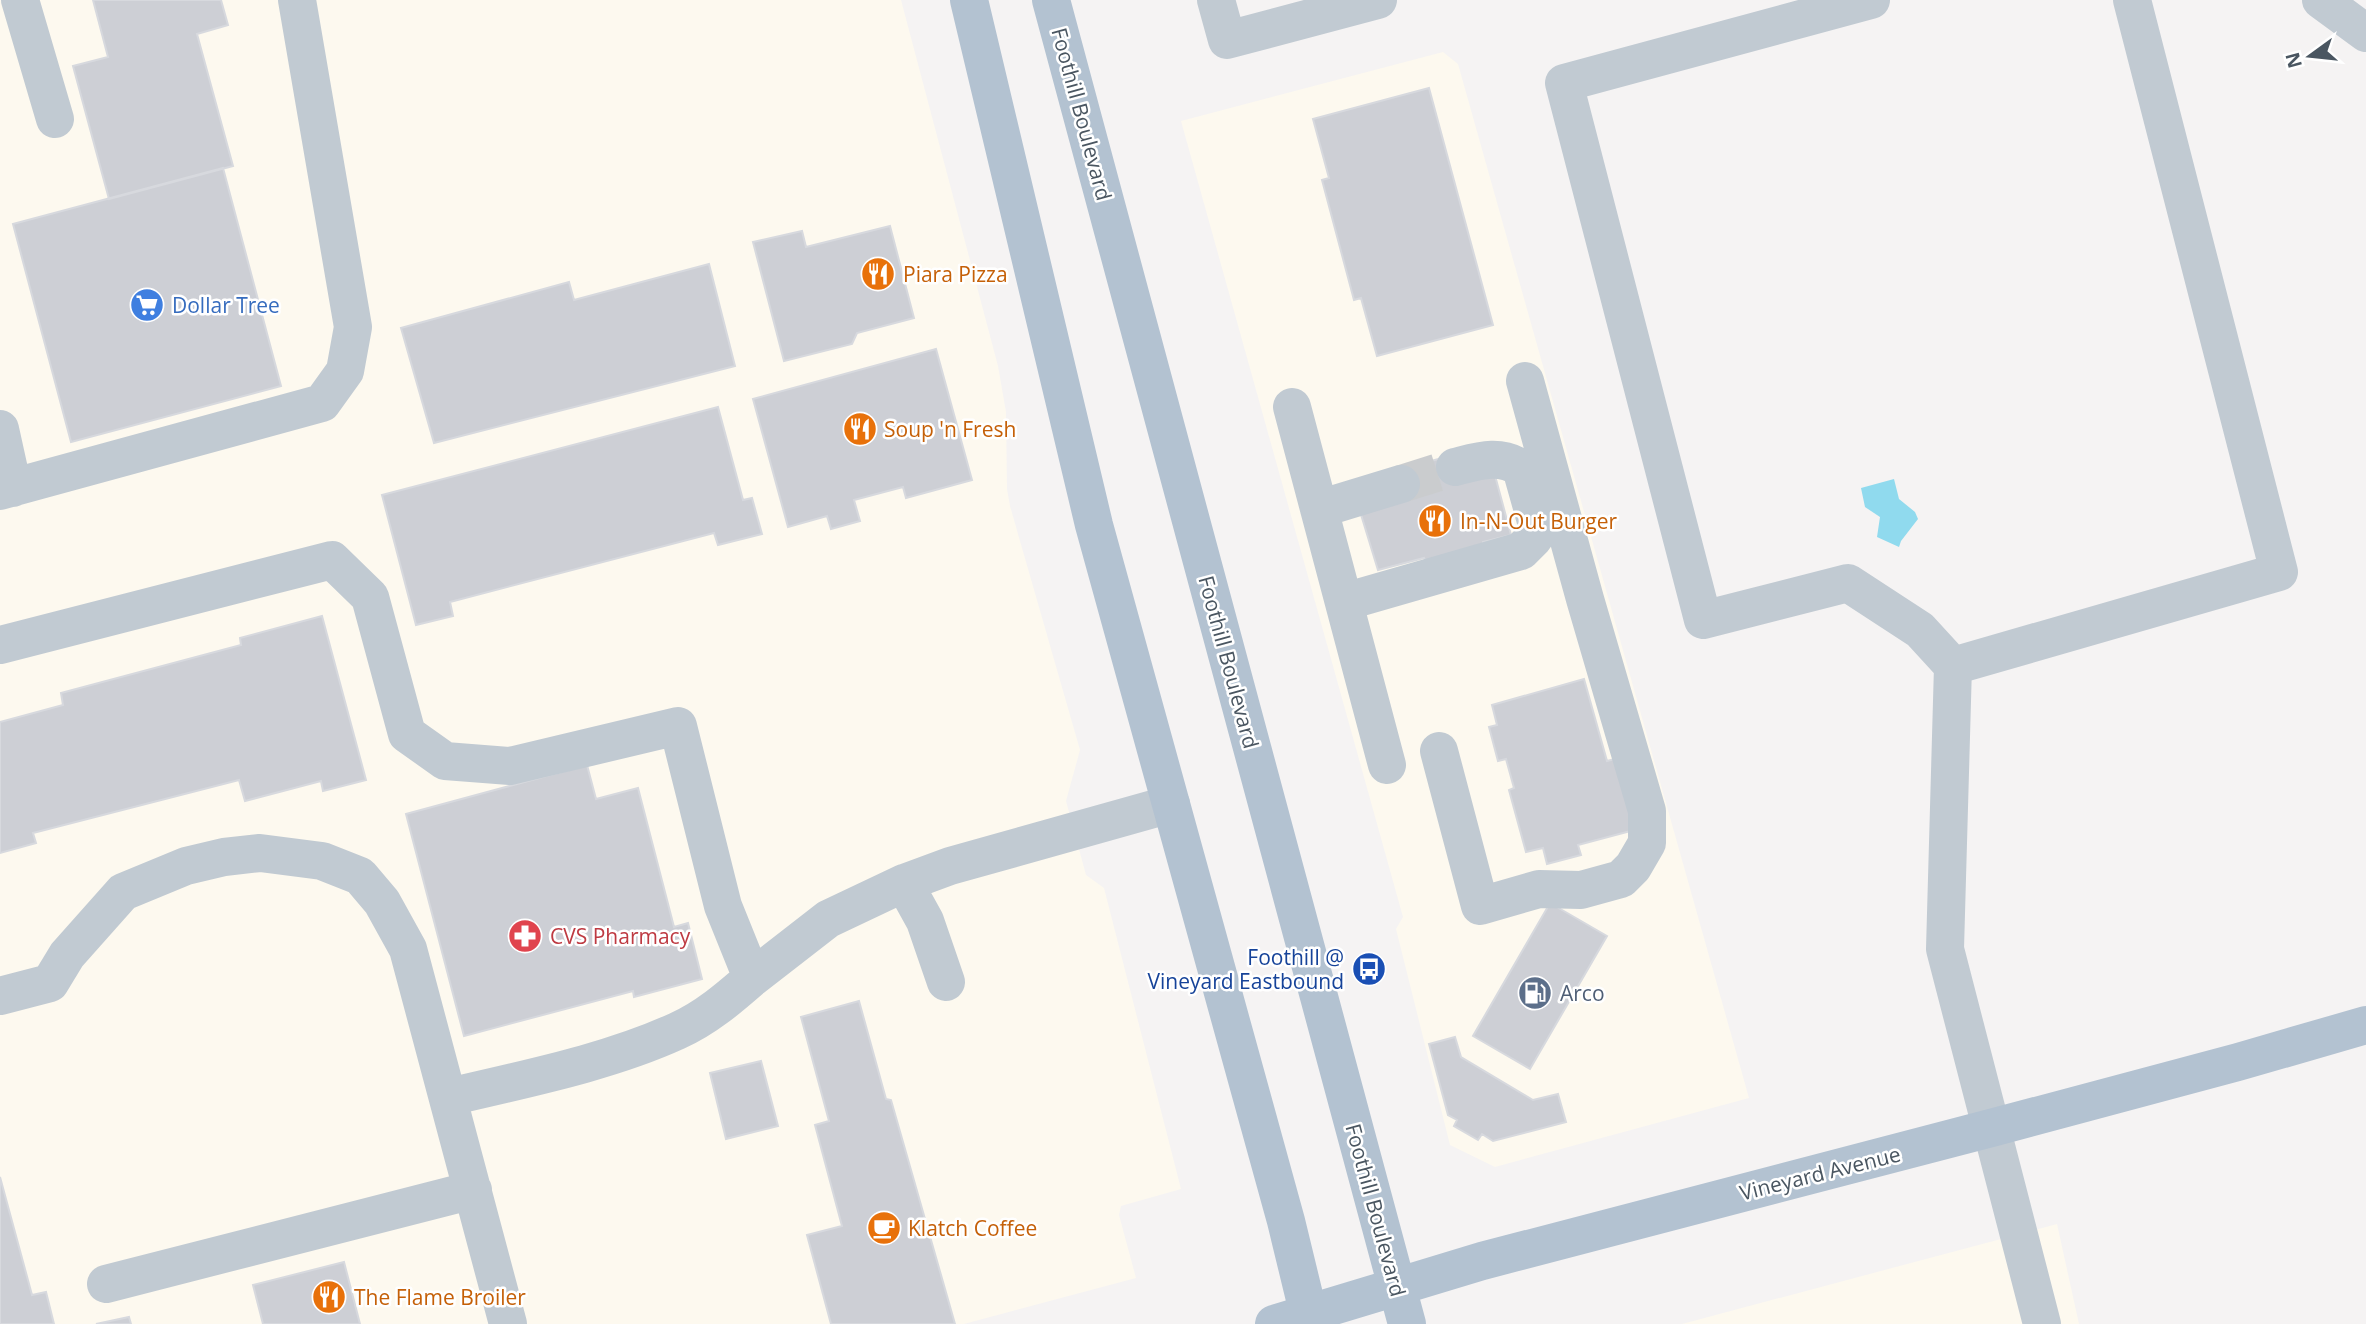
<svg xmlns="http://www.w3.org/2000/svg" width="2366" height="1324" font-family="'Open Sans',sans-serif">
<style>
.commercial{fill:#fdf9ef}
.water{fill:#90daee}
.building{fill:#cdcfd5;stroke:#d7d9de;stroke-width:2}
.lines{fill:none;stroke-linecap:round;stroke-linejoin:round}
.minor-tunnel{stroke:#caccce;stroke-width:38;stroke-dasharray:38 19;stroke-linecap:butt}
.minor{stroke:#c1cad2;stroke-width:38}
.major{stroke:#b3c2d1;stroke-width:38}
.labels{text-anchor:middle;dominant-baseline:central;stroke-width:5;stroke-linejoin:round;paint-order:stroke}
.street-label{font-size:21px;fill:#4a5661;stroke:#fff}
.food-label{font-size:21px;fill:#c56008;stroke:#fff;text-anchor:start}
.shop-label{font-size:21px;fill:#366cbe;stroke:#fff;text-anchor:start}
.health-label{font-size:21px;fill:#be3a42;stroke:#fff;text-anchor:start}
.transit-label{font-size:21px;fill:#164399;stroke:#fff;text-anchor:end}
.service-label{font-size:21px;fill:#4e5e75;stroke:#fff;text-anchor:start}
</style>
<rect width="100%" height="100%" fill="#f5f3f3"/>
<!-- commercial -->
<path class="commercial" d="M0,0H901L998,366L1006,412L1007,489L1010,506L1080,750L1066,801L1086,875L1104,888L1181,1189L1121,1206L1119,1215L1136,1278L964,1324H0Z
M1443,52L1458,64L1749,1098L1495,1167L1450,1145L1396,929L1403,917L1181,121Z
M2057,1224L2079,1324H1682Z"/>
<!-- water -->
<path class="water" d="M1894,479L1899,499L1915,512L1918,519L1901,541L1899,547L1877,537L1880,517L1865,507L1861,488Z"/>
<!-- building -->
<path class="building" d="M93,0H221L228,25L197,34L233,166L109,199L73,66L108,57Z
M1429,88L1493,325L1377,356L1361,298L1354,300L1322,180L1329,178L1313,119Z
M223,168L281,386L71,442L13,224Z
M890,226L914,318L857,333L852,344L784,361L753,242L802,231L806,247Z
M709,264L735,366L434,443L401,328L569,282L574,300Z
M936,349L972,480L906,498L903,487L854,500L860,521L831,529L827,516L788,527L753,399Z
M718,407L743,500L752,498L762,534L718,545L714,533L450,602L453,616L416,625L382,495Z
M1453,455L1493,468L1511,535L1483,542V547L1426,562L1424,558L1378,570L1359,508L1398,470Z
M322,616L366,780L323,791L321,781L245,801L239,780L33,833L36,843L0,853V722L63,705L61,693L241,645L240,638Z
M1584,679L1607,761L1619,758L1638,829L1578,845L1581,855L1547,864L1543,848L1526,852L1509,790L1514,788L1506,759L1498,761L1489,727L1497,725L1492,705Z
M587,765L596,799L638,788L674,927L688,923L702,979L634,997L633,991L464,1036L406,814Z
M1550,903L1607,936L1530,1069L1473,1036Z
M859,1001L886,1099L891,1100L955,1324H831L807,1235L842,1226L815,1125L829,1121L801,1017Z
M1455,1037L1461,1057L1533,1100L1558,1094L1566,1122L1493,1141L1482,1134L1478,1140L1454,1126L1457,1120L1448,1115L1429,1044Z
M761,1061L778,1126L726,1139L710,1073Z
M0,1177L32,1295L46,1292L54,1324H0Z
M344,1262L360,1324H263L253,1285Z
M129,1317L131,1324H96Z"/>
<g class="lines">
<!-- minor-tunnel -->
<path class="minor-tunnel" d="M1401,484L1455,467"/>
<!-- minor -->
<path class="minor" d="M20,0L55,119
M1216,0L1227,40L1378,0
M1871,0L1564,83L1703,620L1848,583L1920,630L1953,666L2279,572L2132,0
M2321,0L2366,33
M1292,407L1387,765
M0,429L13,488
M0,491L322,403L345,371L353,327L297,0
M1319,509L1401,484
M1344,602L1521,551L1534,538L1537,525L1521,468C1499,454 1479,461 1455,467
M0,645L332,560L370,597L407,734L445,761L510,766L678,726L723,906L752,978C729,998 706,1018 677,1031C607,1063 524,1079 449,1097
M1953,666L1945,949L2042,1324
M1439,751L1480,906L1539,889L1581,890L1621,879L1633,867L1647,843V811L1585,599L1525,381
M904,883L925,921L946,982
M752,978L828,919L904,883L950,866L1171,804
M0,996L50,983L67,955L123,892L186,866L224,857L260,853L322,861L360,876L382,902L408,949L508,1324
M106,1284L473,1190"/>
<!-- major -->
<path class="major" d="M969,0L1094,525L1286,1221L1311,1324
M1051,0L1407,1324
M1274,1324L1482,1261L1991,1128L2238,1062L2366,1025"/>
</g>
<!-- icons -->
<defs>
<g id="restaurant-disc" transform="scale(1.75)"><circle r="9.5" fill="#e8710a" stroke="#fff"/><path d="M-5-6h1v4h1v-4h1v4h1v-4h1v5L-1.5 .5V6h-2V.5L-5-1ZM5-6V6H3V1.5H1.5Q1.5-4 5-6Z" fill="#fff"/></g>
<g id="supermarket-disc" transform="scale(1.75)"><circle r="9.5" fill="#3f7fe0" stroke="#fff"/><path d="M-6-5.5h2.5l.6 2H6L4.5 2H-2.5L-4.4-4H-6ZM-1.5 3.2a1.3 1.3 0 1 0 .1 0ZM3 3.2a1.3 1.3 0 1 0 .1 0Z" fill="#fff"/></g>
<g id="pharmacy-disc" transform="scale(1.75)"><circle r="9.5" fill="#e0444e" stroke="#fff"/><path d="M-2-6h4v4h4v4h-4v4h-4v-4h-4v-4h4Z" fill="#fff"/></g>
<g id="bus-disc" transform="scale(1.75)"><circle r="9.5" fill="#1a4fb4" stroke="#fff"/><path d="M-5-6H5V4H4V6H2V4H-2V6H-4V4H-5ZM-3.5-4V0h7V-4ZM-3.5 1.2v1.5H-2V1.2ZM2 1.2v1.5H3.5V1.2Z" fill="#fff"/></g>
<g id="fuel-disc" transform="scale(1.75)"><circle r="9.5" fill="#5c6f8a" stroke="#fff"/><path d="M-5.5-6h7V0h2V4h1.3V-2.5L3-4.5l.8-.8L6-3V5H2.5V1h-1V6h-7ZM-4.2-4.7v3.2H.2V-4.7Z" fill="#fff"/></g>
<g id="cafe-disc" transform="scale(1.75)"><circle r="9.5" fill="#e8710a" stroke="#fff"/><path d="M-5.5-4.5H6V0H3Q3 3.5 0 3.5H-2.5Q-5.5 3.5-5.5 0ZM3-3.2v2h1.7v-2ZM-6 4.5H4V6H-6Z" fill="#fff"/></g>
</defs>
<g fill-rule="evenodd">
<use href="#restaurant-disc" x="878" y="274"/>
<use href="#supermarket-disc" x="147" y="305"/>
<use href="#restaurant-disc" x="860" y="429"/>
<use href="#restaurant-disc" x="1435" y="521"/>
<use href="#pharmacy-disc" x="525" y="936"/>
<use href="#bus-disc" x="1369" y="969"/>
<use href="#fuel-disc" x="1535" y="993"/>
<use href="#cafe-disc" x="884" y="1228"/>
<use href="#restaurant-disc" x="329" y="1297"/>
</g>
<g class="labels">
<!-- street labels -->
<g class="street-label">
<text transform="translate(1082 114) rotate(75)">Foothill Boulevard</text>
<text transform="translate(1229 662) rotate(75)">Foothill Boulevard</text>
<text transform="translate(1820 1173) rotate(-14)">Vineyard Avenue</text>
<text transform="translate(1376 1210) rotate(75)">Foothill Boulevard</text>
</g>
<!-- food labels -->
<g class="food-label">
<text x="903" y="274">Piara Pizza</text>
<text x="884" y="429">Soup 'n Fresh</text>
<text x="1460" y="521">In-N-Out Burger</text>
<text x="908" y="1228">Klatch Coffee</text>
<text x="354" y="1297">The Flame Broiler</text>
</g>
<!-- shop labels -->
<g class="shop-label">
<text x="172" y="305">Dollar Tree</text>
</g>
<!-- health labels -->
<g class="health-label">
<text x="550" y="936">CVS Pharmacy</text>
</g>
<!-- transit labels -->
<g class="transit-label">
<text x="1344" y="957">Foothill @<tspan x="1344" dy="24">Vineyard Eastbound</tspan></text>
</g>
<!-- service labels -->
<g class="service-label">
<text x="1560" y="993">Arco</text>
</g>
</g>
<!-- north arrow -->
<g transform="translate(2310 56) rotate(255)" stroke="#ffffff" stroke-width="5" paint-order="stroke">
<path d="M0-5L12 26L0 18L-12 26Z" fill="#4a5661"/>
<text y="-10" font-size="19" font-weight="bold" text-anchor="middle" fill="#4a5661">N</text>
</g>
</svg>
